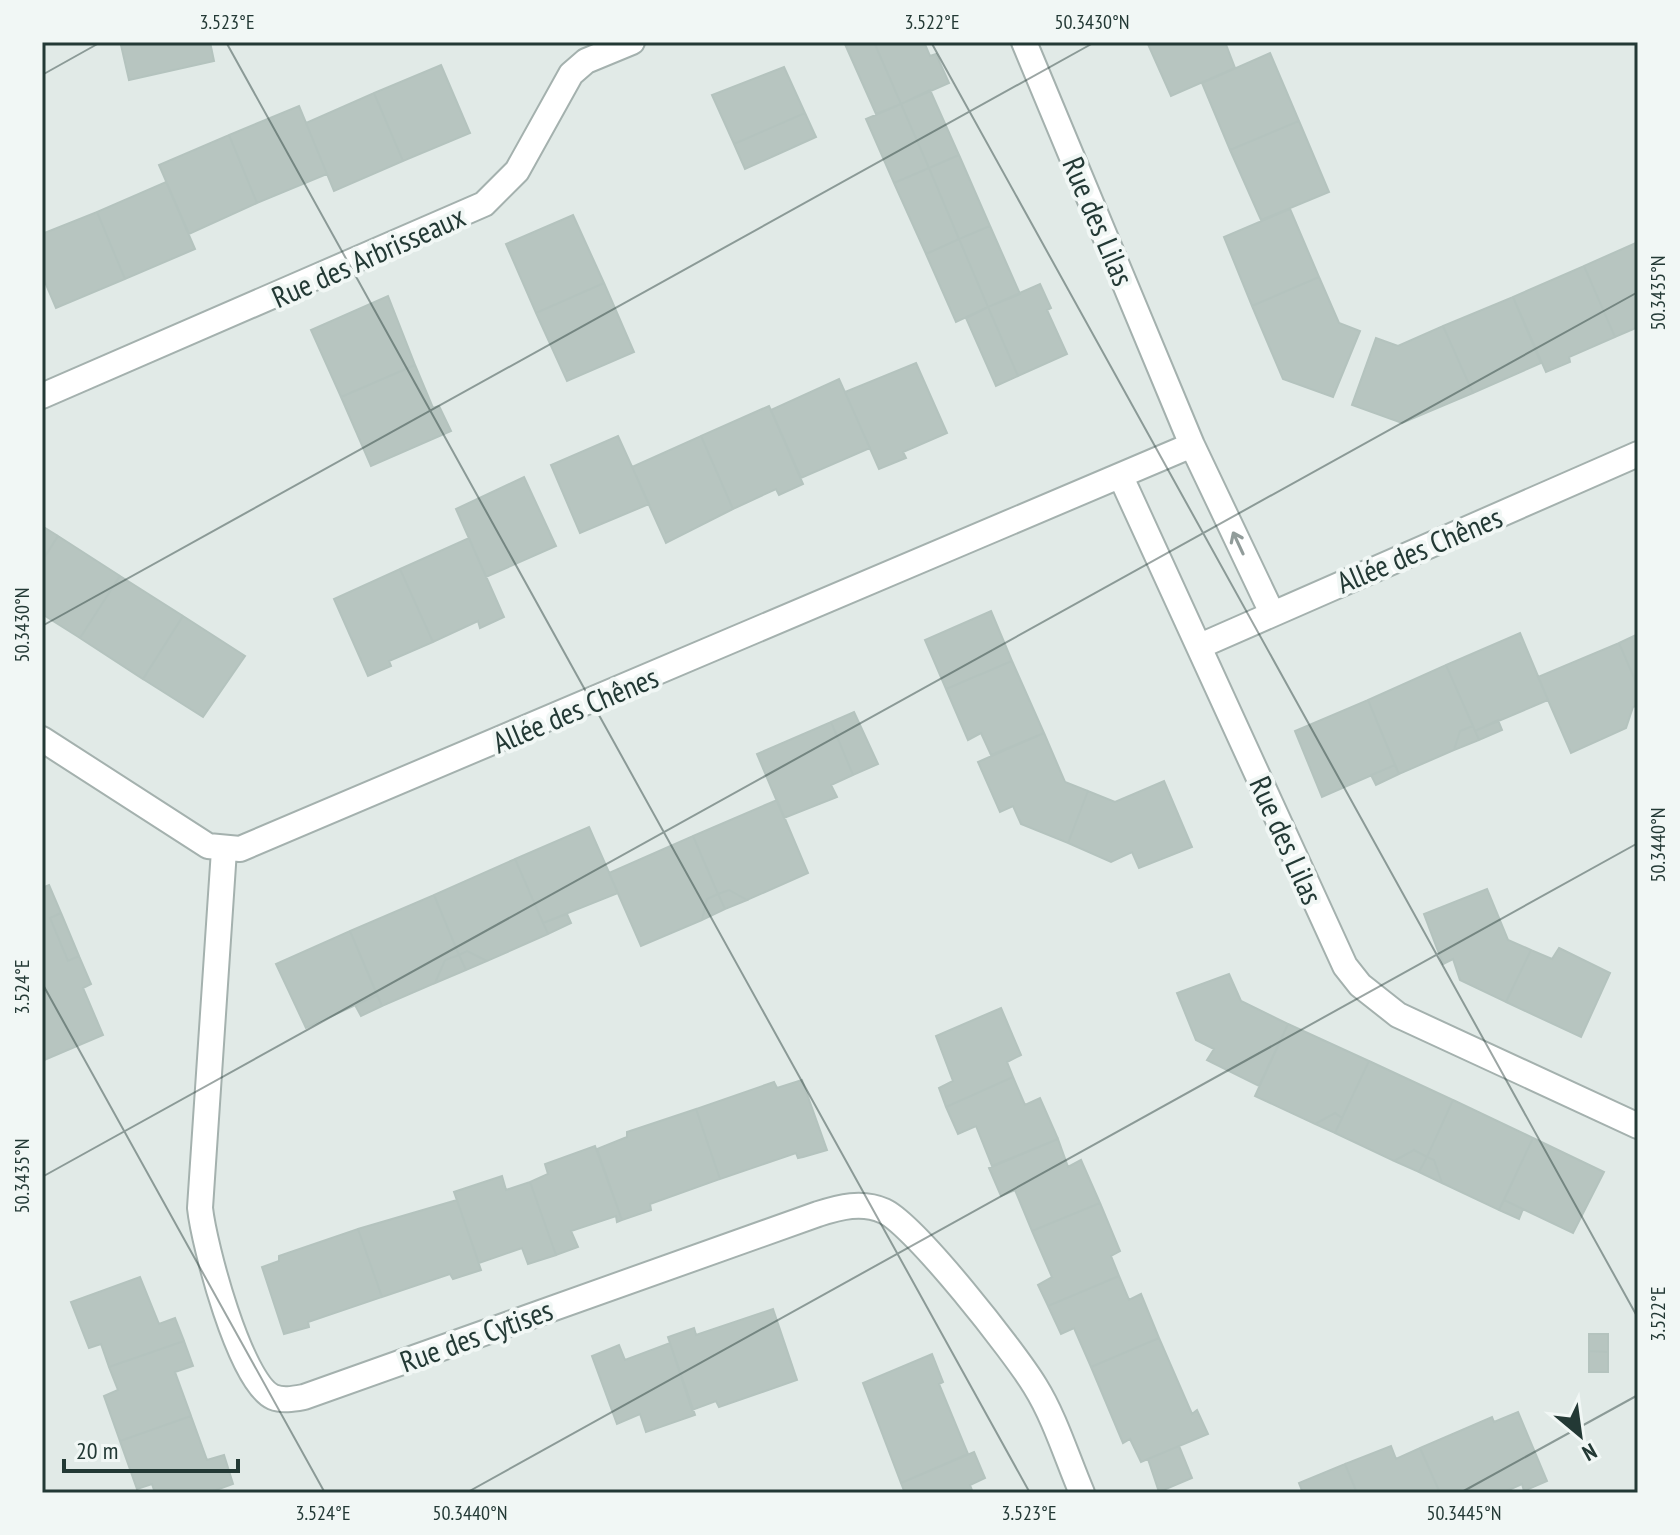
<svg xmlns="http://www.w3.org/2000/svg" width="1680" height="1535" font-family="'PT Sans Narrow',sans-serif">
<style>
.building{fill:#b7c5c0;stroke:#b4c3be;stroke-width:2}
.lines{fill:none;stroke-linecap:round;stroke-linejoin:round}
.minor-casing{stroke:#a4b1ae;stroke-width:28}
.minor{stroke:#fff;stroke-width:24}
.oneway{stroke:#919c9a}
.ticks{fill:none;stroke:#233935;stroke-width:2;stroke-opacity:0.45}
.labels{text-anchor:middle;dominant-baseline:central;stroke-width:8;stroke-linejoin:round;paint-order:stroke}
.street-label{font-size:30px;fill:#233935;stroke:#f1f7f5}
.neatline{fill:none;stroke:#233935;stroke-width:3}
.ticks-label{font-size:20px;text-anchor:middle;fill:#233935}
</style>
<rect width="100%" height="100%" fill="#e1eae7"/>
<!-- building -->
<path class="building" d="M135,42H210L214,61L129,80L121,45Z
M844,42H874L901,104L876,114Z
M874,42H924L930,56L936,54L949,83L901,104Z
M1147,42H1225L1235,68L1171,96Z
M1270,53L1299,121L1230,150L1202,83Z
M441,65L470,133L403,161L374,93Z
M784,67L805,113L734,144L712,95Z
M930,90L959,155L929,168L901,104Z
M374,93L403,161L334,191L306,123Z
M901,104L929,168L894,183L866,119Z
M299,106L327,174L257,203L229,135Z
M805,113L816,137L745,169L734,144Z
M1299,121L1329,192L1261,220L1230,150Z
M229,135L257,203L189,234L159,165Z
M959,155L990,226L959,239L929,168Z
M929,168L959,239L926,254L894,183Z
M166,182L195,249L125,279L97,212Z
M1290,209L1319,277L1252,306L1224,237Z
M97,212L125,279L56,308L42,275V234Z
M573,215L604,283L536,313L506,244Z
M990,226L1020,294L988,307L959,239Z
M959,239L988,307L956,322L926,254Z
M1638,242V327L1615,337L1584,266Z
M1584,266L1615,337L1569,357L1570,362L1546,372L1513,297Z
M1319,277L1339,323L1360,331L1333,397L1283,379L1252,306Z
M604,283L634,352L567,381L536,313Z
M1040,284L1051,308L1047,310L1067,354L1018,376L988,307Z
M388,296L415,365L341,397L311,330Z
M1513,297L1541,363L1473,393L1443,326Z
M988,307L1018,376L996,386L966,318Z
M1443,326L1473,393L1402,423L1352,405L1376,338L1398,346Z
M916,363L947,433L903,452L906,458L879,469L845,392Z
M415,365L433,408L439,406L451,431L371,466L341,397Z
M839,379L870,448L801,478L771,410Z
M769,406L803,484L779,495L776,489L733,509L701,436Z
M618,436L649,504L580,533L551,465Z
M701,436L733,509L666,543L632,467Z
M524,477L556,546L486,577L456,509Z
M42,526L58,536L42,561Z
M58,536L120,576L80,638L42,614V561Z
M469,538L504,617L480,628L478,621L433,642L400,569Z
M400,569L433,642L389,661L391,666L368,676L334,599Z
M120,576L183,616L143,679L80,638Z
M991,611L1012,661L946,689L925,640Z
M183,616L245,656L203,717L143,679Z
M1520,633L1548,700L1475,731L1446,665Z
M1638,634V687L1619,643Z
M1619,643L1638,687V705L1633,707L1626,728L1571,753L1538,677Z
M1012,661L1044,733L991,755L981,733L968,740L946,689Z
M1446,665L1473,726L1460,731L1454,750L1399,774L1368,700Z
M1368,700L1395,765L1322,797L1295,731Z
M854,712L878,764L853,775L831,722Z
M1498,720L1502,730L1479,740L1475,731Z
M831,722L853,775L831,785L837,797L784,818L757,754Z
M1473,726L1479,740L1454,750L1460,731Z
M1044,733L1065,782L1088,791L1068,843L1021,824L1013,806L1000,812L978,762Z
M1395,765L1399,774L1376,785L1371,775Z
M1164,781L1192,847L1139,868L1132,852L1111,862L1068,843L1088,791L1115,802Z
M777,800L808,873L747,900L729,890L718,894L693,836Z
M589,827L618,893L543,923L515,859Z
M693,836L718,894L707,899L702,920L641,946L609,873Z
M515,859L548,934L487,961L467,951L459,955L434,895Z
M49,885L61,913L50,918L68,961L79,956L91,984L83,988L103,1035L42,1061V888Z
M1487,889L1508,940L1531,950L1506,1002L1460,980L1453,959L1443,964L1424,914Z
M729,890L747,900L725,909L718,894Z
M718,894L725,909L702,920L707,899Z
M434,895L459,955L445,960L435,983L382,1006L350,931Z
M61,913L79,956L68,961L50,918Z
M567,914L571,923L548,934L543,923Z
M350,931L377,995L306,1028L276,964Z
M1559,948L1610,973L1581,1037L1506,1002L1531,950L1552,959Z
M467,951L487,961L466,970L459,955Z
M459,955L466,970L435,983L445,960Z
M1229,974L1241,1001L1288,1024L1259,1086L1207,1060L1214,1049L1196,1040L1177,993Z
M377,995L382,1006L361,1016L355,1005Z
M1001,1008L1021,1055L1007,1062L1013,1077L946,1107L939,1088L953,1081L936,1036Z
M1288,1024L1369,1061L1342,1118L1335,1113L1315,1124L1255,1096Z
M1369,1061L1453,1100L1427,1157L1414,1150L1394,1161L1335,1133Z
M1013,1077L1025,1105L1040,1098L1058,1139L992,1166L976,1126L958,1134L946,1107Z
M802,1080L827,1150L803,1157L798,1158L796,1153L720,1179L696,1109L774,1082L777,1088Z
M1453,1100L1533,1138L1499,1210L1442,1183L1434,1160L1427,1157Z
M696,1109L720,1179L650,1204L651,1210L622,1220L597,1149L627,1137V1132Z
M1335,1113L1342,1118L1335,1133L1315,1124Z
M1533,1138L1604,1172L1573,1233L1504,1200Z
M1058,1139L1068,1167L1081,1160L1100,1203L1032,1231L1015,1190L1001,1196L989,1168Z
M595,1146L622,1220L617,1222L616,1216L571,1231L578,1247L556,1255L530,1182L548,1174L545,1164Z
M1414,1150L1427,1157L1419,1172L1394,1161Z
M1427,1157L1434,1160L1442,1183L1419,1172Z
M502,1176L506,1190L530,1182L556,1255L528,1264L522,1248L479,1263L454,1192Z
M457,1200L481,1270L453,1279L450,1274L382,1297L358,1229Z
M1504,1200L1523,1209L1519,1219L1499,1210Z
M1100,1203L1120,1251L1111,1256L1119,1276L1048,1306L1038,1285L1052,1277L1032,1231Z
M358,1229L382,1297L308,1322L309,1327L284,1334L262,1267L279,1261V1256Z
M1119,1276L1129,1300L1141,1294L1159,1338L1091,1367L1074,1328L1061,1334L1048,1306Z
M140,1277L159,1324L175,1318L184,1341L109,1367L101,1344L89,1348L71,1302Z
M773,1309L797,1380L719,1407L716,1401L692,1410L668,1337L694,1328L696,1335Z
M1589,1334H1608V1352L1589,1351Z
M1159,1338L1192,1414L1197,1410L1208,1434L1141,1462L1130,1439L1123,1443L1091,1367Z
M184,1341L193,1366L175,1372L191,1416L120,1441L104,1396L118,1390L109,1367Z
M670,1343L695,1415L646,1432L640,1414L617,1424L592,1356L619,1345L625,1360Z
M1589,1351L1608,1352V1372H1589Z
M932,1354L943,1382L939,1384L968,1454L901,1483L863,1383Z
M1518,1412L1547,1481L1524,1491L1522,1484L1502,1493H1440L1420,1448L1492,1417L1494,1422Z
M191,1416L207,1460L224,1455L233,1484L208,1493H155L152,1484L137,1489L120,1441Z
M1179,1446L1192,1478L1159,1492L1148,1459Z
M1391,1446L1396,1459L1420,1448L1440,1493H1357L1345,1464Z
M974,1452L985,1478L970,1485L973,1493H905L901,1483Z
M1345,1464L1357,1493H1303L1299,1483Z"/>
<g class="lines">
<!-- minor casing -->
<g class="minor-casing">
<path id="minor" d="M1024,42L1192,445
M42,396L484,204L517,171L571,74L586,61L632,42
M1121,477L1345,966L1360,985L1398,1015L1638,1126
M1200,646L1638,454
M42,739L208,846L240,849L1192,445L1272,613
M224,850L200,1208C204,1245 240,1382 273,1397C283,1401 293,1399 304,1397L818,1214C840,1207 862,1201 884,1211C915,1225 1015,1353 1035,1386C1055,1418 1067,1458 1082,1493"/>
</g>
<!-- minor -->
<use href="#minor" class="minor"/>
</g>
<!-- one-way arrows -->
<defs><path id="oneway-shaft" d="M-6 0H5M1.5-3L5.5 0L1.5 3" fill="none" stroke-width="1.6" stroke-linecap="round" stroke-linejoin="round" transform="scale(2)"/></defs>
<use class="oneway" href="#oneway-shaft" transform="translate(1238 543) rotate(-115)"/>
<!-- ticks -->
<path class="ticks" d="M226,42L1030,1493M931,42L1638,1318M1636,42L1638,45M42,75L101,42M42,626L1095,42M42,983L325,1493M42,1177L1638,292M466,1493L1638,843M1460,1493L1638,1395"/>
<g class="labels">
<!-- street labels -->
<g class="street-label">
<text transform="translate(1099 221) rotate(67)">Rue des Lilas</text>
<text transform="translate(368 256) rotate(-24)">Rue des Arbrisseaux</text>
<text transform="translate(1419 549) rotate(-23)">Allée des Chênes</text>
<text transform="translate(575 709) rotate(-23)">Allée des Chênes</text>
<text transform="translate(1287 840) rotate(66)">Rue des Lilas</text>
<text transform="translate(476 1335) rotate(-20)">Rue des Cytises</text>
</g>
</g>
<!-- border -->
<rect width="1680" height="1535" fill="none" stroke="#f1f7f5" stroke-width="88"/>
<!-- north arrow -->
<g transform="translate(1580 1435) rotate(151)" stroke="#f1f7f5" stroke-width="6" paint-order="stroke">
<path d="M0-6L14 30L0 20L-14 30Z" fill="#233935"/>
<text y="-12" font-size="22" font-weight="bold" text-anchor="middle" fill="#233935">N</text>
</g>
<!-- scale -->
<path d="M64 1459v12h174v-12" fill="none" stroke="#233935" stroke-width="4"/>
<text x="76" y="1459" font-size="24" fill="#233935" stroke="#f1f7f5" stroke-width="6" paint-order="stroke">20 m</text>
<rect x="44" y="44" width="1592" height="1447" class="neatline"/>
<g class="ticks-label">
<text x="227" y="29">3.523°E</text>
<text x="932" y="29">3.522°E</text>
<text x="1092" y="29">50.3430°N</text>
<text transform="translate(1658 293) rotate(-90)" y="7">50.3435°N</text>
<text transform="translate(22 625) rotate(-90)" y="7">50.3430°N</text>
<text transform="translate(1658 845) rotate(-90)" y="7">50.3440°N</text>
<text transform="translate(22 987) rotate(-90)" y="7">3.524°E</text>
<text transform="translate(22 1176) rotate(-90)" y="7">50.3435°N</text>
<text transform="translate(1658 1314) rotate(-90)" y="7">3.522°E</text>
<text x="323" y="1520">3.524°E</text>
<text x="470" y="1520">50.3440°N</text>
<text x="1029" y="1520">3.523°E</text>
<text x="1464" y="1520">50.3445°N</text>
</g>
</svg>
